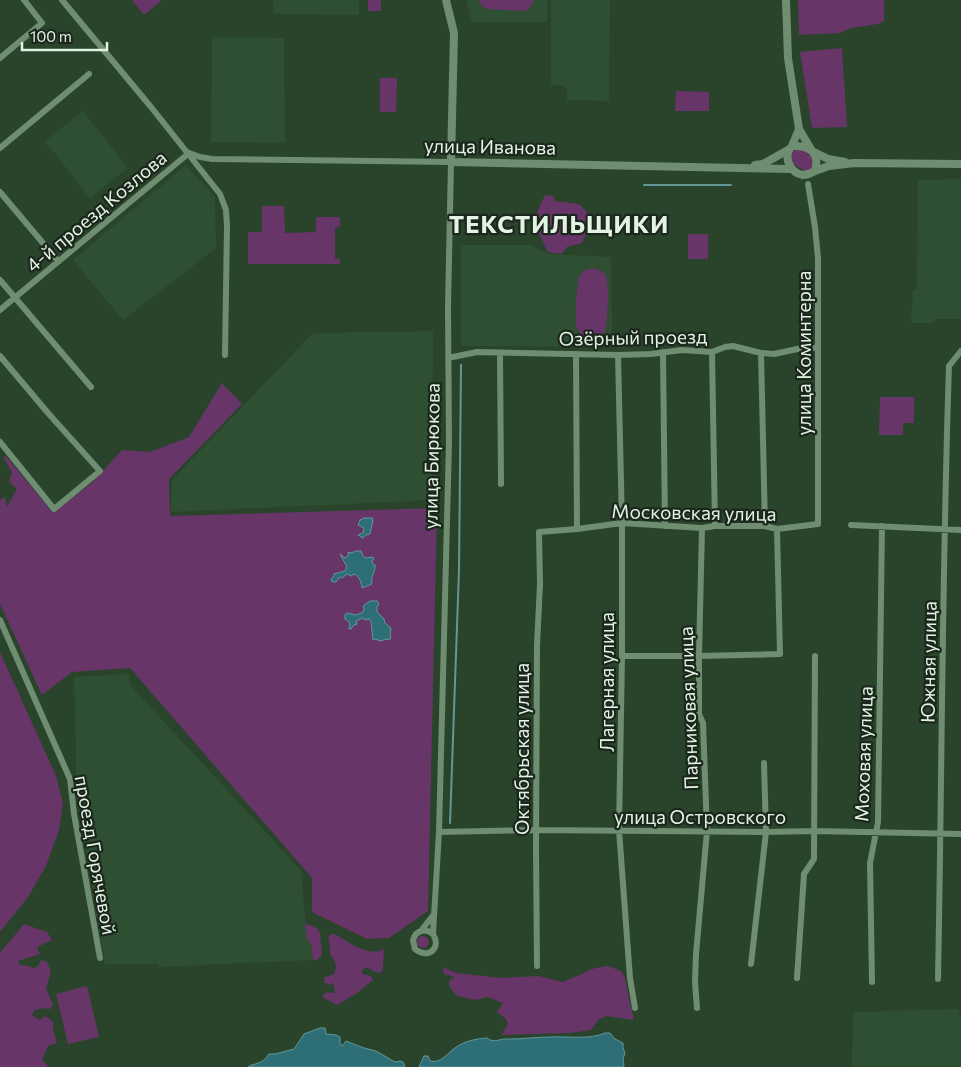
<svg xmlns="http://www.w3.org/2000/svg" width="961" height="1067" font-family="Commissioner,sans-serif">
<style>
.built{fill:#2f4f32}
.green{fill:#673568;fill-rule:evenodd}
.water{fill:#2e6f77;stroke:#649797}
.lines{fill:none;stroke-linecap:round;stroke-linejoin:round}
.stream{stroke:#649797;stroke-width:2}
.minor{stroke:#6f8d71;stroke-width:6}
.tertiary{stroke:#6f8d71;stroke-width:8}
.labels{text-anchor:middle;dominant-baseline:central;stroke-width:4.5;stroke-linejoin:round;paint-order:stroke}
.street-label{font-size:19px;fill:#e3f3e3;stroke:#1b271c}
.district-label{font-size:24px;font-weight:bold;letter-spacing:1px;fill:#e3f3e3;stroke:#1b271c}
</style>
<rect width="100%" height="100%" fill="#29442b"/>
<!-- built -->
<path class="built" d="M273,0H359V15L274,14Z
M466,0H547V22H472Z
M551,0H610L609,101L567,100V91L563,86L551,84Z
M212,37L284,38L285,143L211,142Z
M83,111L128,168L90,198L45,141Z
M186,165L215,197L216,248L123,320L73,260Z
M961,179V319H934L933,323H911L913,290H917L918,180Z
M461,245H530L549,254L611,257L612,347L461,346Z
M433,331L432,500L171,512L172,480L313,333Z
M129,674L130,685L301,870L307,939L311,944L313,960L159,967L158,964H105L77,794L74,677Z
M959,1009L960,1017L961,1018V1067H852L853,1012Z"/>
<!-- green -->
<path class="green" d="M132,0H162L144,15Z
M368,0H381V11H368Z
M478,0H534L529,9L524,11L487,9L482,6Z
M798,0H884V21L878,24L851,28L840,33L799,35Z
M842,48L847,127L812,128L800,52Z
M380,78H397L396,112H380Z
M676,91L709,92V111H675Z
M797,149L803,150L813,158V167L807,171H805L792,163L790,156L792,152Z
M545,195L553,196L555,201L579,204L587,212L588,229L582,243L567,247L562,254L548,252L537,230L536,215Z
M262,206H284L285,233L316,232V217H340V227L335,228V259H340V264H248V232H262Z
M688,234H708V259H688Z
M594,268C598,270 604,271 606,276C609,282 608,325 605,331C603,335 598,339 593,339C588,339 582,336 579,332C578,330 577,327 576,325C575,318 577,279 580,275C583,270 589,269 594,268Z
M222,383L242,404L169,479L170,516L437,508L428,911L389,938L367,939L312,912V878L130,668L72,672L42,695L0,604V500L5,497L7,507L17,489L9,482L12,472L4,459L5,455L53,513L93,482L122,450L150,452L189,437ZM360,520L371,527V531L365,537L358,535L363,532L364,528L358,525ZM356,551L362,554L365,558L373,557L372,563L375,565V572L371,580L354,574L351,576L347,574L344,577L334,576L335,574L345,571L347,567L346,563L350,555ZM370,601L377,607C377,617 385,622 391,628L390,637L386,639L381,641L378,639H373L371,620L369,619L365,620L363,618L356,621L350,625L349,622L345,619L347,613L356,615L363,612L364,609L363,606Z
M880,397H914V423H903V435H879Z
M0,652L56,776L63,803L59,830L46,866L28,897L0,932Z
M305,923L318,929L320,933L322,955L317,960H313L311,944L307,939Z
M24,924L47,932L52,940L37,947L40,954L18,961L20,965L30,966L33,969L38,966L41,960L47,962L51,971L46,989L53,1004L51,1009L45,1008L35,1010L32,1015L40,1020L45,1016L53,1021V1030L57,1043L48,1046L42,1060L48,1066L47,1067H0V953Z
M331,934H334C348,941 369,958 384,949L383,968L381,973C375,973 371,969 365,967L362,971L363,974L371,976L373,980L357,993L337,1005L322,997L326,992L332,993L335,992L333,983L328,985L324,982V977H327L334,974C338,965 335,961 330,954V947L328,937Z
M417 942a6 6 0 1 1 12 0a6 6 0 1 1-12 0Z
M608,966L621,971L625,977L627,989L634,1020L606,1016L598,1020L591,1030L570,1033L502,1035L508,1023L505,1018L497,1012L503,1003L488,997L475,1000L457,996L450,987L449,981L455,977L444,974L443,967L456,973L501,978L538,976L563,982L595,968Z
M87,986L99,1037L68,1044L56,994Z"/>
<!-- water -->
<path class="water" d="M364,518H372L373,520L370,534L366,535L363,538L358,535L363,533L364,528L358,525L360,520Z
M356,551H361L362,554L365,558L373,557L374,559L372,561V563L375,565C376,572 370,577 372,584L362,588C362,583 359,576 354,574L351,576L347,574L342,578L340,577L336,582H332L331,579L334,576V574L345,571L347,567L340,554L345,558L349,555L348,552L351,553Z
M370,601H377L379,604L377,607V612L384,619L385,623L391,628L390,636L391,638L389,640L386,639L381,641L375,639L373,640L371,621L369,619L365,620L363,618L356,621L357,624L354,625L351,629H349L350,625L349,622L345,619V615L347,613L356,615L363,612L364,609L363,606Z
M320,1028H325L326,1034L336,1035L340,1037V1043L342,1046L346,1041L364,1048L376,1051L395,1062L400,1061L403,1062L405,1067H248C252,1064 254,1065 258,1063C263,1062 266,1058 269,1054H275L294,1049L304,1034Z
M605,1033H610L615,1039L623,1043V1048L625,1053L623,1059L624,1067H419L424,1056H428L430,1061C441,1064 447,1053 455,1048C464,1041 475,1039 487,1038C494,1044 500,1038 508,1039C523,1039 537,1037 551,1037C569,1036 589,1040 605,1033Z"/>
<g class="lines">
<!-- stream -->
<path class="stream" d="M644,185H731
M450,823L459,570L461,365"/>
<!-- minor -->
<path class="minor" d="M62,0L151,107L220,194L226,210L227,226L225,355
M0,58L42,23L24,0
M0,148L89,74
M189,153L200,157L212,159L451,162L448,307L449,443L439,832L433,934C442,948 428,960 415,949L413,940C416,930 425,928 433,934
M0,192L58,261
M0,280L91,387
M0,310L189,153
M663,352L665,526
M712,352L715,526
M500,353L501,484
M761,353L765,526
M576,354L577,529
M618,355L622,523V656L619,830L630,978L635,1008
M0,356L48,413L100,471L54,509L0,442
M448,358L477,352L618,355L651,354L682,350L712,352L725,347L733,346L761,353L774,354L802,348H818
M851,525L961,530
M0,620L70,779L74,814L100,958
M622,656H699L780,654L777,529
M439,832L536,830L766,832L814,831L961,834
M421,931L434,914
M751,964L766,832L764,763
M537,966L536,848L537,645L540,584L539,532L577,529L622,523L702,528L715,526H765L777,529L818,524V258L815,227L808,184
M797,978L804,874L814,859L815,656
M938,979C942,774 942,570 949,366L961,351
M872,982L870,863L878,822L882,526
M697,1008L695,982L696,954L707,831L703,723L699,714V656L702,528"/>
<!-- tertiary -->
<path class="tertiary" d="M446,0L454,33L451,162L792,169
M786,0L788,58L799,129L792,146
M799,129L812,151L828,159L845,162
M792,146C810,145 820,153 815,171C811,173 808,175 803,175C790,173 782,156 792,146Z
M755,165L763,164L788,150
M815,171L829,166L854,163L961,164"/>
</g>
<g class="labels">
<!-- street labels -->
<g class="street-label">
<text transform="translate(490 146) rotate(1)">улица Иванова</text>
<text transform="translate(96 211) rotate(-40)">4-й проезд Козлова</text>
<text transform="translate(633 337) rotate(-1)">Озёрный проезд</text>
<text transform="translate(803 353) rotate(-90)">улица Коминтерна</text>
<text transform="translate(431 456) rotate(-89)">улица Бирюкова</text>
<text transform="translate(694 512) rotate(1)">Московская улица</text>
<text transform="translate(928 662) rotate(-89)">Южная улица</text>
<text transform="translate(606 682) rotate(-90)">Лагерная улица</text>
<text transform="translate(688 708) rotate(-92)">Парниковая улица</text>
<text transform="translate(521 749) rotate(-90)">Октябрьская улица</text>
<text transform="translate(863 754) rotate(-88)">Моховая улица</text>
<text x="700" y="816">улица Островского</text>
<text transform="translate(96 855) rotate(80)">проезд Горячевой</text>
</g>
<!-- district labels -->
<g class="district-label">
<text x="559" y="223">ТЕКСТИЛЬЩИКИ</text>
</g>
</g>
<!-- scale -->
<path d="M22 42v8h85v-8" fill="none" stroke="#e3f3e3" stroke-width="2.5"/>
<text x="30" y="42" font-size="15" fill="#e3f3e3" stroke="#1b271c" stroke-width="4" paint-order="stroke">100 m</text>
</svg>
